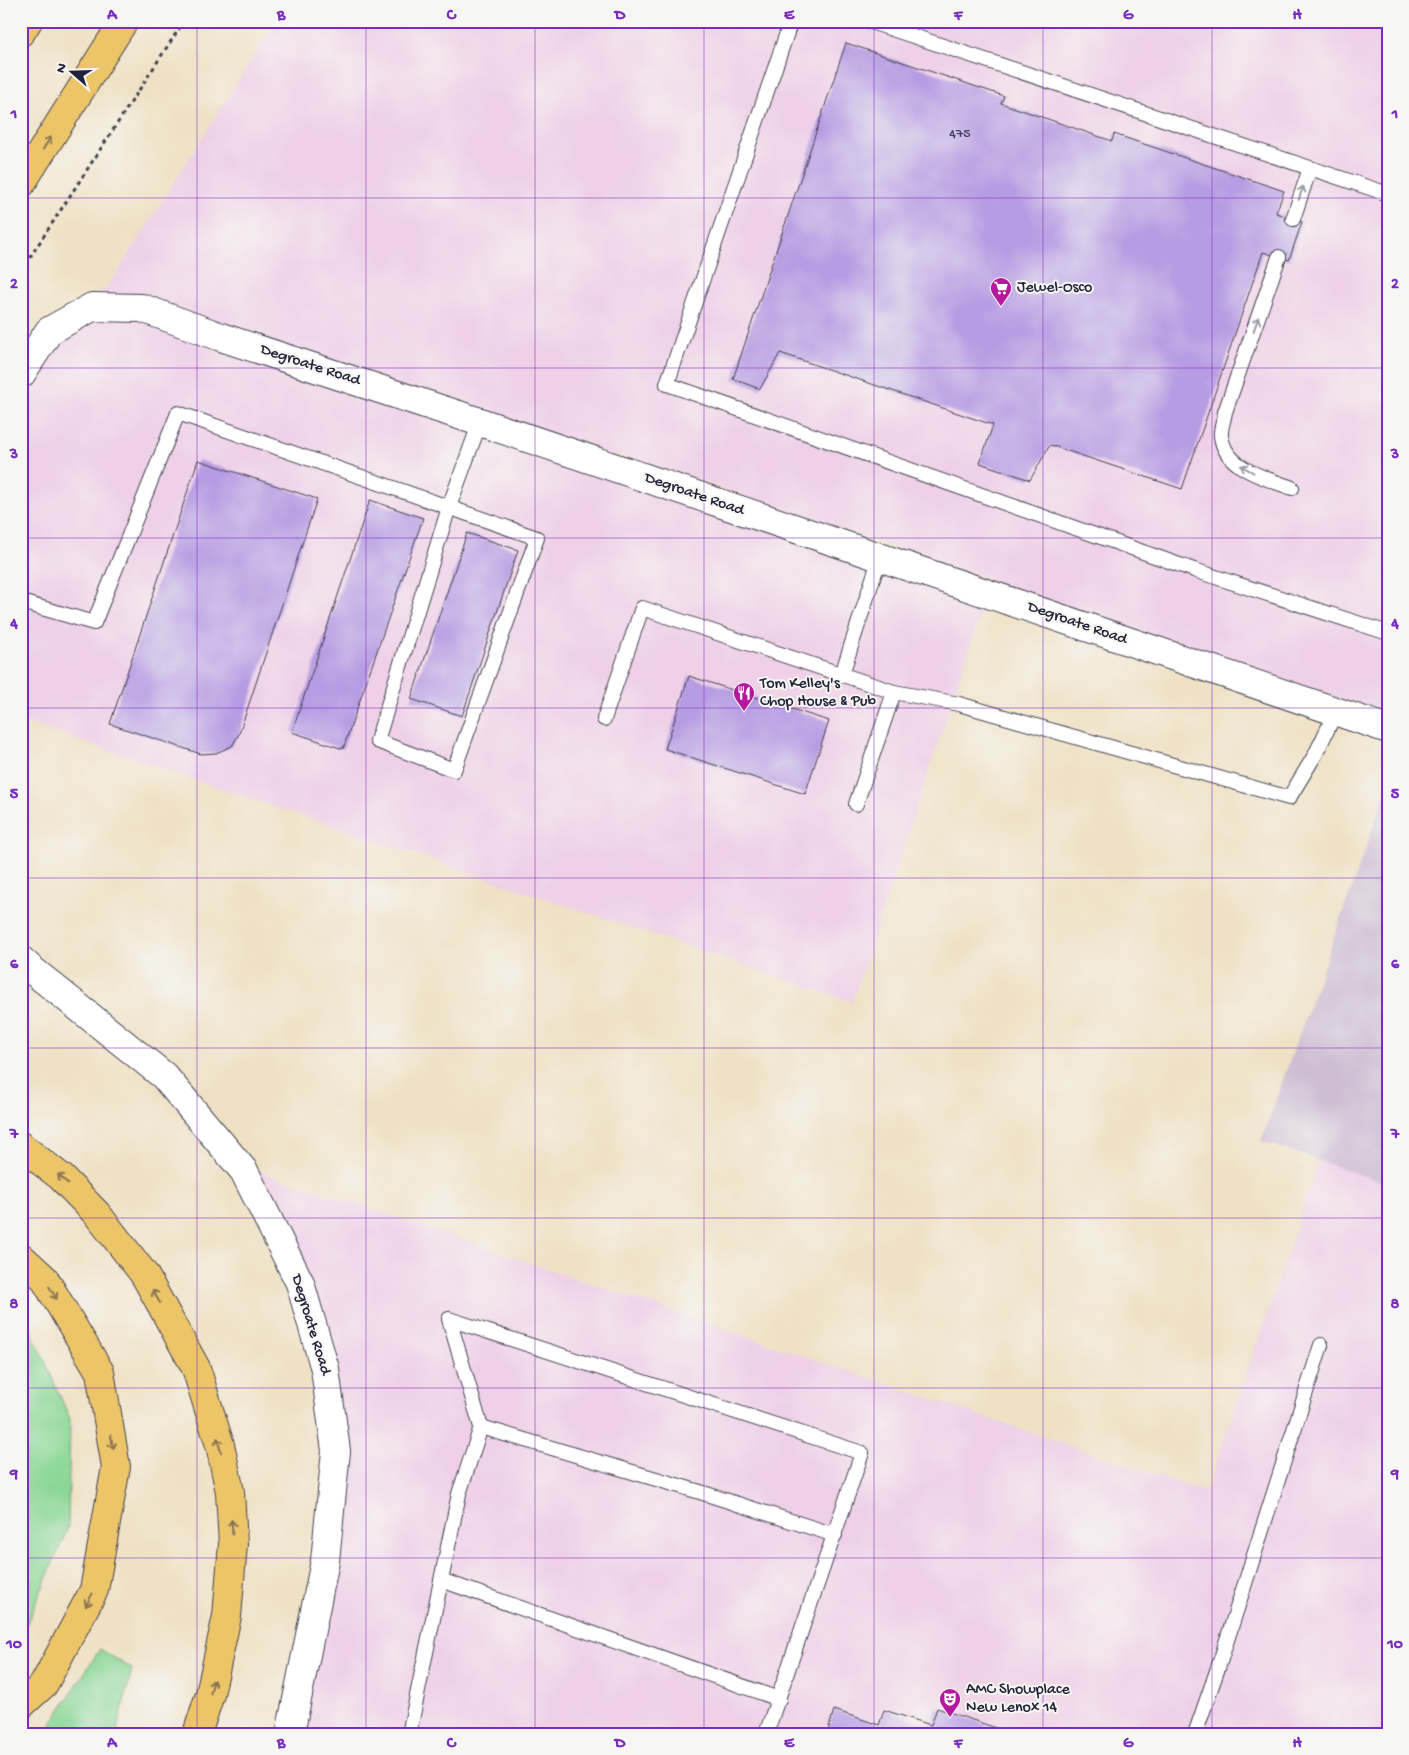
<svg xmlns="http://www.w3.org/2000/svg" width="1409" height="1755" font-family="'Gochi Hand',sans-serif">
<style>
.built{fill:#efd0e7}
.industrial{fill:#cdbed3}
.green{fill:#8bd795;stroke:#567c68}
.building{fill:#b69ce3}
.lines{fill:none;stroke-linecap:round;stroke-linejoin:round}
.lane-casing{stroke:#413f50;stroke-width:16}
.street-casing{stroke:#413f50;stroke-width:30}
.primary-casing{stroke:#413f50;stroke-width:30}
.highway-casing{stroke:#413f50;stroke-width:30}
.path{stroke:#413f50;stroke-width:3;stroke-dasharray:4 4;stroke-linecap:butt}
.lane{stroke:#fff;stroke-width:14}
.street{stroke:#fff;stroke-width:28}
.primary{stroke:#edc569;stroke-width:28}
.highway{stroke:#edc569;stroke-width:28}
.oneway{stroke:#887452}
.oneway2{stroke:#9c9ca7}
.grid{fill:none;stroke:#7b2cbf;stroke-width:1;stroke-opacity:0.55}
.labels{text-anchor:middle;dominant-baseline:central;stroke-width:4;stroke-linejoin:round;paint-order:stroke}
.number-label{font-size:14px;fill:#474065}
.poi-label{font-size:16px;fill:#22223b;stroke:#f6f6f2;text-anchor:start}
.street-label{font-size:16px;fill:#22223b;stroke:#f6f6f2}
.neatline{fill:none;stroke:#7b2cbf;stroke-width:2}
.grid-label{font-size:16px;text-anchor:middle;font-weight:bold;fill:#7b2cbf}
</style>
<rect width="100%" height="100%" fill="#f6f6f2"/>
<filter id="ink" filterUnits="userSpaceOnUse"><feTurbulence type="fractalNoise" baseFrequency=".02" numOctaves="2"/><feDisplacementMap in="SourceGraphic" scale="10" xChannelSelector="R" yChannelSelector="G"/><feConvolveMatrix kernelMatrix="1 2 1 2 8 2 1 2 1" color-interpolation-filters="sRGB"/></filter>
<filter id="wash" filterUnits="userSpaceOnUse"><feTurbulence type="fractalNoise" baseFrequency=".0096" numOctaves="4" result="noise"/><feDisplacementMap in="SourceGraphic" scale="20" xChannelSelector="R" yChannelSelector="G"/><feGaussianBlur stdDeviation="1.12" result="paint"/><feColorMatrix in="noise" values="0 0 0 0 0 0 0 0 0 0 0 0 0 0 0 0 0 1.4 0 .05"/><feComposite in="paint" operator="in"/></filter>
<g filter="url(#wash)">
<rect width="100%" height="100%" fill="#efe1c4"/>
<!-- built -->
<path class="built" d="M276,21H1388V715L619,454L616,476L984,604L852,1002L21,721V391L50,346L112,281Z
M1319,1160L1388,1184V1734H302L344,1481L253,1169L1206,1492Z"/>
<!-- industrial -->
<path class="industrial" d="M1388,786V1184L1261,1141Z"/>
<!-- green -->
<path class="green" d="M21,1313L26,1318L70,1419L68,1528L21,1637Z
M100,1649L132,1669L116,1734H45Z"/>
<g id="blocks">
<!-- building -->
<path class="building" d="M846,43L1004,96L1001,103L1112,141L1114,134L1284,191L1276,213L1302,222L1289,260L1263,252L1182,489L1050,445L1030,480L980,463L993,425L780,353L760,389L733,379Z
M198,460L317,499L239,734L232,746L216,753L201,754L110,724Z
M370,500L423,518L343,749L292,732Z
M467,533L518,550L462,716L411,699Z
M689,676L829,721L805,794L665,749Z
M937,1708L1014,1734H827L834,1710L879,1725L884,1710L931,1725Z"/>
</g>
</g>
<g filter="url(#ink)">
<use href="#blocks" fill-opacity="0" stroke="#413f50" stroke-width="1"/>
<g class="lines">
<!-- lane casing -->
<g class="lane-casing">
<path id="lane" d="M791,21L667,384L1194,570L1388,633
M868,21L1388,194
M1293,219L1310,168
M1279,257L1225,412C1224,420 1220,429 1221,436C1225,469 1266,478 1292,488
M21,602L94,623L178,413L537,538L454,770L377,741L449,507L480,422
M842,674L880,557
M894,692L959,704L1289,798L1315,755L1336,712
M604,719L642,608L894,692L856,804
M449,1319L862,1453L766,1734
M481,1427L700,1492L835,1535
M441,1580L779,1699
M409,1734L459,1494L481,1427L449,1319
M1195,1734L1219,1665L1321,1345"/>
</g>
<!-- street casing -->
<g class="street-casing">
<path id="street" d="M21,374L49,331L92,307L142,308L221,337L480,422L1388,729
M21,960L32,970L164,1076L244,1171L300,1283L325,1369L336,1451L325,1561L290,1734"/>
</g>
<!-- primary casing -->
<g class="primary-casing">
<path id="primary" d="M21,32L28,21
M21,184L124,21"/>
</g>
<!-- highway casing -->
<g class="highway-casing">
<path id="highway" d="M21,1146L61,1177L97,1214L144,1274L196,1368L220,1445L230,1492L233,1544L227,1616L210,1694L197,1734
M21,1257L44,1278L100,1372L116,1467L94,1590L44,1684L21,1705"/>
</g>
<!-- path -->
<path class="path" d="M21,271L184,21"/>
<!-- lane -->
<use href="#lane" class="lane"/>
<!-- street -->
<use href="#street" class="street"/>
<!-- primary -->
<use href="#primary" class="primary"/>
<!-- highway -->
<use href="#highway" class="highway"/>
</g>
<!-- one-way arrows -->
<defs><path id="oneway-shaft" d="M-6 0H5M1.5-3L5.5 0L1.5 3" fill="none" stroke-width="1.6" stroke-linecap="round" stroke-linejoin="round" transform="scale(1.25)"/></defs>
<g class="oneway">
<use href="#oneway-shaft" transform="translate(47 143) rotate(-58)"/>
<use href="#oneway-shaft" transform="translate(63 1179) rotate(-136)"/>
<use href="#oneway-shaft" transform="translate(53 1293) rotate(59)"/>
<use href="#oneway-shaft" transform="translate(156 1296) rotate(-119)"/>
<use href="#oneway-shaft" transform="translate(112 1442) rotate(81)"/>
<use href="#oneway-shaft" transform="translate(219 1445) rotate(-105)"/>
<use href="#oneway-shaft" transform="translate(232 1527) rotate(-93)"/>
<use href="#oneway-shaft" transform="translate(89 1600) rotate(118)"/>
<use href="#oneway-shaft" transform="translate(212 1687) rotate(-77)"/>
</g>
<g class="oneway2">
<use href="#oneway-shaft" transform="translate(1301 193) rotate(-71)"/>
<use href="#oneway-shaft" transform="translate(1256 324) rotate(-71)"/>
<use href="#oneway-shaft" transform="translate(1247 469) rotate(-151)"/>
</g>
</g>
<!-- grid -->
<path class="grid" d="M197,21V1734M366,21V1734M535,21V1734M704,21V1734M874,21V1734M1043,21V1734M1212,21V1734M21,198H1388M21,368H1388M21,538H1388M21,708H1388M21,878H1388M21,1048H1388M21,1218H1388M21,1388H1388M21,1558H1388"/>
<!-- icons -->
<defs>
<g id="supermarket-pin" transform="scale(1.125)"><path d="M0 17L-7.5 6A9.5 9.5 0 1 1 7.5 6Z" fill="#b5179e" stroke="#f6f6f2"/><path d="M-6-5.5h2.5l.6 2H6L4.5 2H-2.5L-4.4-4H-6ZM-1.5 3.2a1.3 1.3 0 1 0 .1 0ZM3 3.2a1.3 1.3 0 1 0 .1 0Z" fill="#fff"/></g>
<g id="restaurant-pin" transform="scale(1.125)"><path d="M0 17L-7.5 6A9.5 9.5 0 1 1 7.5 6Z" fill="#b5179e" stroke="#f6f6f2"/><path d="M-5-6h1v4h1v-4h1v4h1v-4h1v5L-1.5 .5V6h-2V.5L-5-1ZM5-6V6H3V1.5H1.5Q1.5-4 5-6Z" fill="#fff"/></g>
<g id="theatre-pin" transform="scale(1.125)"><path d="M0 17L-7.5 6A9.5 9.5 0 1 1 7.5 6Z" fill="#b5179e" stroke="#f6f6f2"/><path d="M-5-5.5Q0-4 5-5.5V0Q5 5 0 6Q-5 5-5 0ZM-3.3-2.5H-1v1.5H-3.3ZM1-2.5H3.3v1.5H1ZM-2.8 1Q0 5.5 2.8 1Z" fill="#fff"/></g>
</defs>
<g fill-rule="evenodd">
<use href="#supermarket-pin" x="1001" y="288"/>
<use href="#restaurant-pin" x="744" y="693"/>
<use href="#theatre-pin" x="950" y="1699"/>
</g>
<g class="labels">
<!-- number labels -->
<g class="number-label">
<text x="960" y="134">475</text>
</g>
<!-- poi labels -->
<g class="poi-label">
<text x="1017" y="288">Jewel-Osco</text>
<text x="760" y="684">Tom Kelley's<tspan x="760" dy="18">Chop House &amp; Pub</tspan></text>
<text x="966" y="1690">AMC Showplace<tspan x="966" dy="18">New Lenox 14</tspan></text>
</g>
<!-- street labels -->
<g class="street-label">
<text transform="translate(310 366) rotate(18)">Degroate Road</text>
<text transform="translate(694 495) rotate(19)">Degroate Road</text>
<text transform="translate(1077 624) rotate(19)">Degroate Road</text>
<text transform="translate(310 1325) rotate(73)">Degroate Road</text>
</g>
</g>
<!-- margin -->
<rect width="1409" height="1755" fill="none" stroke="#f6f6f2" stroke-width="55"/>
<!-- north arrow -->
<g transform="translate(72 72) rotate(290)" stroke="#f6f6f2" stroke-width="4" paint-order="stroke">
<path d="M0-4L9 19L0 12L-9 19Z" fill="#22223b"/>
<text y="-8" font-size="14" font-weight="bold" text-anchor="middle" fill="#22223b">N</text>
</g>
<rect x="28" y="28" width="1354" height="1700" class="neatline"/>
<g class="grid-label">
<text x="112" y="19">A</text>
<text x="281" y="19">B</text>
<text x="451" y="19">C</text>
<text x="620" y="19">D</text>
<text x="789" y="19">E</text>
<text x="958" y="19">F</text>
<text x="1128" y="19">G</text>
<text x="1297" y="19">H</text>
<text x="14" y="118">1</text>
<text x="1395" y="118">1</text>
<text x="14" y="288">2</text>
<text x="1395" y="288">2</text>
<text x="14" y="458">3</text>
<text x="1395" y="458">3</text>
<text x="14" y="628">4</text>
<text x="1395" y="628">4</text>
<text x="14" y="798">5</text>
<text x="1395" y="798">5</text>
<text x="14" y="968">6</text>
<text x="1395" y="968">6</text>
<text x="14" y="1138">7</text>
<text x="1395" y="1138">7</text>
<text x="14" y="1308">8</text>
<text x="1395" y="1308">8</text>
<text x="14" y="1478">9</text>
<text x="1395" y="1478">9</text>
<text x="14" y="1648">10</text>
<text x="1395" y="1648">10</text>
<text x="112" y="1747">A</text>
<text x="281" y="1747">B</text>
<text x="451" y="1747">C</text>
<text x="620" y="1747">D</text>
<text x="789" y="1747">E</text>
<text x="958" y="1747">F</text>
<text x="1128" y="1747">G</text>
<text x="1297" y="1747">H</text>
</g>
</svg>
